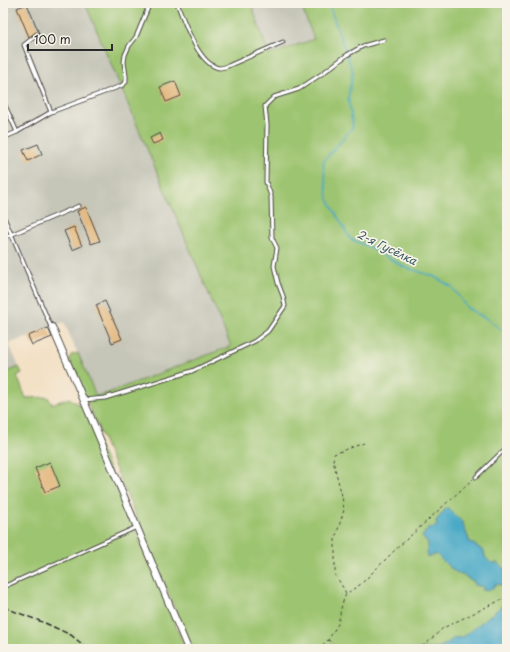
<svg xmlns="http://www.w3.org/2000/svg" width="510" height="652" font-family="'Playpen Sans',sans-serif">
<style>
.industrial{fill:#c5c5b8}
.green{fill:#9dc46f;stroke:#64784d;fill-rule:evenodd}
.water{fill:#47a8c6;stroke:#396a78}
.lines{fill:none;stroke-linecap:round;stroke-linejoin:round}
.stream{stroke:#47a8c6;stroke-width:1.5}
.building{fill:#e4bb84}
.lane-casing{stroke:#494642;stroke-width:5}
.street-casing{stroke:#494642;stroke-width:8}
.path{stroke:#494642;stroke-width:1;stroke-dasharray:3 3;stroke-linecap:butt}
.lane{stroke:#fff;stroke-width:3}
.street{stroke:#fff;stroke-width:6}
.rail{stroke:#2b2b2b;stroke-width:1.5;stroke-dasharray:6 3;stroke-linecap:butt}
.labels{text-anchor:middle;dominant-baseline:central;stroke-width:3.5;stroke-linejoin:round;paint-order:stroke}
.water-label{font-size:11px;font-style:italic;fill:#355761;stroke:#f7f3e8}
</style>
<rect width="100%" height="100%" fill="#f7f3e8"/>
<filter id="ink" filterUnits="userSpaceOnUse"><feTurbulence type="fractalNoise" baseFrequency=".025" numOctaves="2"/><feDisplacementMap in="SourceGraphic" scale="8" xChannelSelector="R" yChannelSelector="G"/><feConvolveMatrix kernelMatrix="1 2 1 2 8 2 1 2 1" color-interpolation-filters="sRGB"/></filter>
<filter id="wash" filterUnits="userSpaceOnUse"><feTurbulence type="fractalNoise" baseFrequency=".012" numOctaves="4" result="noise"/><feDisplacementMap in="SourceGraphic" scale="16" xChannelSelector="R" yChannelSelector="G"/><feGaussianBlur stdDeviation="0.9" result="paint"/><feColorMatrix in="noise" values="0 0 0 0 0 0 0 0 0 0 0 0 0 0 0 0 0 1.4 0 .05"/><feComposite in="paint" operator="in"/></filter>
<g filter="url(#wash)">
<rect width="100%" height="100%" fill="#f3e1c6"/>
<g class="industrial">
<polygon points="3,3 85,3 231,346 105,394 96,396 64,322 9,344 19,367 3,374"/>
<polygon points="251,3 300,3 314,39 269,55"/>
</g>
<g class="green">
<path d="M 85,3 L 251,3 L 269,55 L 314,39 L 300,3 L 507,3 L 507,605 L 502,606 L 463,637 L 454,638 C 447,644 442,647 433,649 L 192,649 L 69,359 L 71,355 L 78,353 L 96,396 L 105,394 L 231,346 ZM 447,507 L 462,522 L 470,542 L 484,551 L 485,557 L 491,563 L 498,564 L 505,569 L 505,578 L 501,585 L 495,584 L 492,589 L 483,590 L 484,587 L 475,585 L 474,581 L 469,580 L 466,576 C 457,576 443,561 436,554 L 427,557 L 428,542 L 422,537 L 429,527 L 431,528 L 437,526 L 436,521 Z"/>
<polygon points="19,367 22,373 17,376 26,398 48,397 52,404 69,398 83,407 186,649 3,649 3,374"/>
</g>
<g class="water">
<path d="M 447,507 L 462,522 L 470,542 L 484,551 L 485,557 L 491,563 L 498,563 L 505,569 L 505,578 L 501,585 L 495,584 L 492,589 L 482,590 L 484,587 L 475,585 L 474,581 L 469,580 L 466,576 C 457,576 443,561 436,554 L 427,558 L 428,542 L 422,537 L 429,527 L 431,528 L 437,526 L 436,521 Z"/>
<path d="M 507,605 L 507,649 L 455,649 L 452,647 L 448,649 L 433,649 C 442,647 447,644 454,638 L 463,637 L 502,606 Z"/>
</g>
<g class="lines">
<polyline class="stream" points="327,3 331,11 353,72 348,98 353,127 323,162 328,199 350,239 368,246 404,267 433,276 452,287 467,308 487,319 505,332 507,336"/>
</g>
<g id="blocks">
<g class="building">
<polygon points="27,4 39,33 36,32 29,37 17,8"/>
<polygon points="175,81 181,96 166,102 160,87"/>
<polygon points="160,133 163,140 153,144 150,138"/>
<polygon points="38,144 42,154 28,161 23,150"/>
<polygon points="86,207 100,241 91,244 77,211"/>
<polygon points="74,227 82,246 72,250 64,231"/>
<polygon points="105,301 122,339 112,343 96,305"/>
<polygon points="48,328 52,337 32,345 28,336"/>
<polygon points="50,462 60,486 45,492 35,468"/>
</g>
</g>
</g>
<g filter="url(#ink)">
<use href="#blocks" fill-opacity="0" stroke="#494642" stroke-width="1"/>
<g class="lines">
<defs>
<g id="lane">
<path d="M 177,3 C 184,21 198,64 219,68 C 222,68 225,67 228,66 L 283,42"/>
<polyline points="37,35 24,45 51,112"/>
<polyline points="3,101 17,132"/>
<polyline points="3,138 17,132 51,112 121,86 126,82 126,76 124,62 125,55 129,46 136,37 150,3"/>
<polyline points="3,215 51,327"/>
<polyline points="3,238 79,206"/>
<polyline points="84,400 105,398 192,371 255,341 268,331 285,306 283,296 278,283 274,266 277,248 272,238 271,196 266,182 267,125 265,106 274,97 299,89 323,73 347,55 363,46 384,40"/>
<polyline points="476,477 507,447"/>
<polyline points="3,587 137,527"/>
</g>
<polyline id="street" points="52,327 84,401 188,649"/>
</defs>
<use href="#lane" class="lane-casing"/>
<use href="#street" class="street-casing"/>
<g class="path">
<polyline points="346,593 335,574 335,539 344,510 342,496 333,461 334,454 364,443"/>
<polyline points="328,640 338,647 347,649"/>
<polyline points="425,645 427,649"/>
<polyline points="318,649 328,640 338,624 342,604 346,594 361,584 396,549 473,479"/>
<polyline points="351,649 365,647 378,649"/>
<polyline points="411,649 425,645 443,628 507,597"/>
</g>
<use href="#lane" class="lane"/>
<use href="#street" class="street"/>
<polyline class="rail" points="3,607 45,623 71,635 88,649"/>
</g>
</g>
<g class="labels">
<g class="water-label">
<text transform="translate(387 247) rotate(26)">2-я Гусёлка</text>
</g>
</g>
<rect width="510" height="652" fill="none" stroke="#f7f3e8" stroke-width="16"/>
<path d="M28 44v6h84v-6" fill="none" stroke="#2b2b2b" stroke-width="2"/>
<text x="34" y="44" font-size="12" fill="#2b2b2b" stroke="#f7f3e8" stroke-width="3" paint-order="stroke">100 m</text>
</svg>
